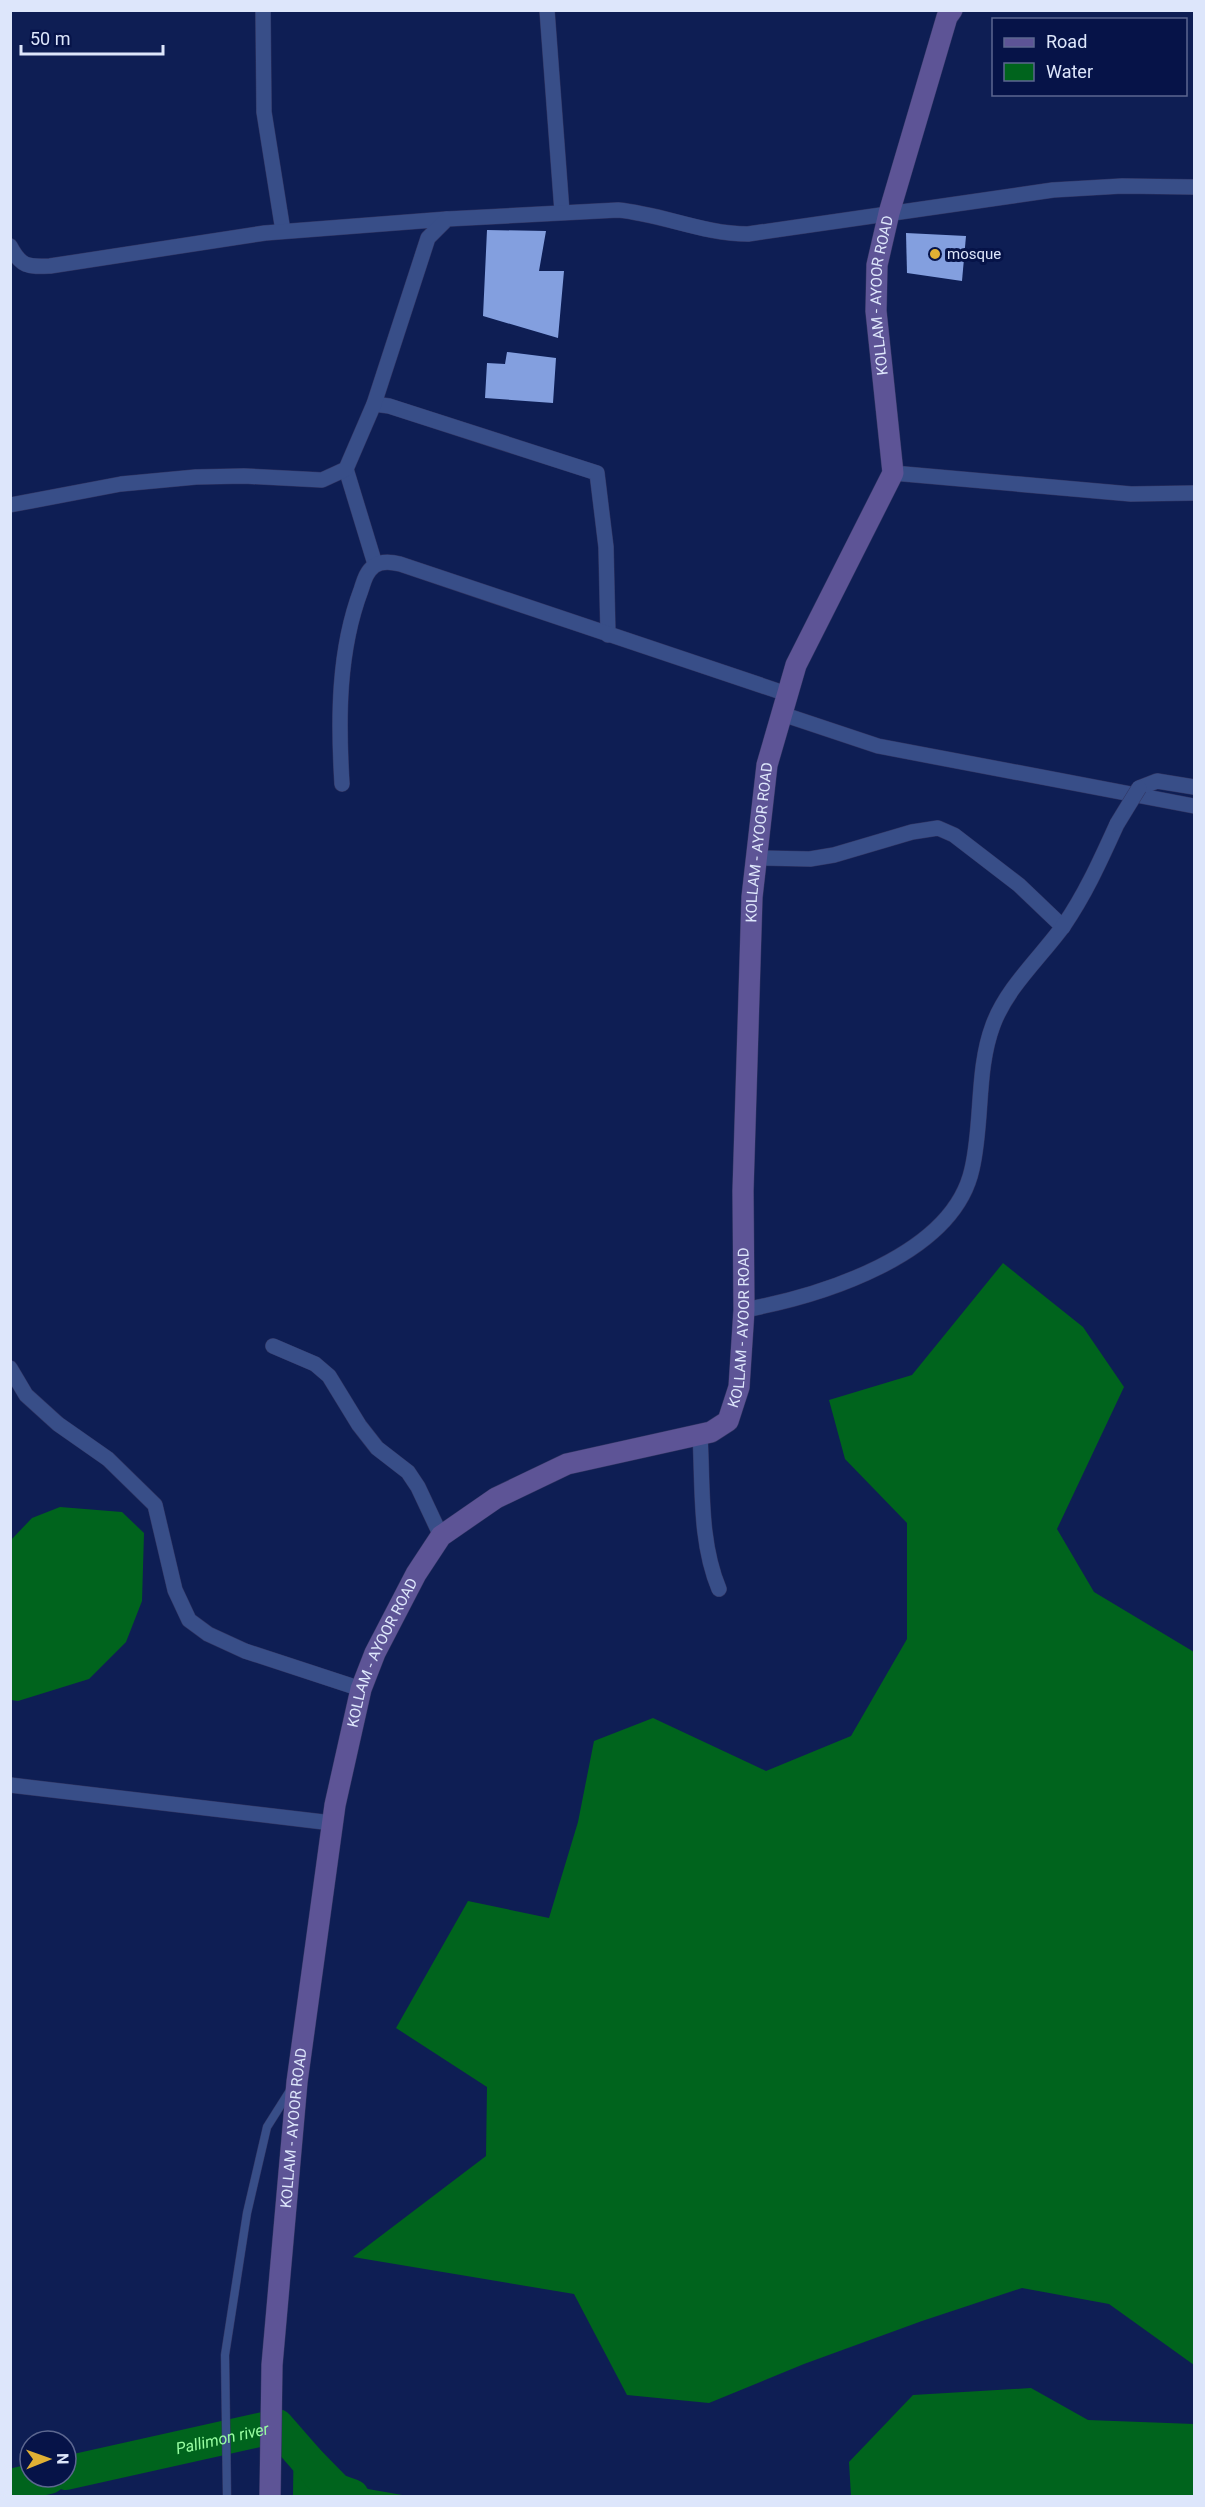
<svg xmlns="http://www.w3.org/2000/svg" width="1205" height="2507" font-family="Roboto,sans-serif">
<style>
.water{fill:#00641d}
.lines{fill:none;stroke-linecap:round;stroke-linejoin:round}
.river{stroke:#00641d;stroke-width:34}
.building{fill:#839fdf}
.lane-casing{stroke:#313562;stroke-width:9}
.street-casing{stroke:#313562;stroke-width:16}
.secondary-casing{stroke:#313562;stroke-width:22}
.lane{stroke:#384e88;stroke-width:8}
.street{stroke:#384e88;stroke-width:15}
.secondary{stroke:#5d5496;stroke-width:21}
.street-bridge-casing{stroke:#313562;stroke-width:16;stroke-linecap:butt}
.street-bridge{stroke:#384e88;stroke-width:15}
.poi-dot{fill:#e0b034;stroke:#061348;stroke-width:2}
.labels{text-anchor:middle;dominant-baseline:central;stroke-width:6;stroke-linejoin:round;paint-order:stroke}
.poi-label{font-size:15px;fill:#dde6fb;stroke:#061348;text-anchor:start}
.street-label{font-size:15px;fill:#dde6fb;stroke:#061348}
.water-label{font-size:16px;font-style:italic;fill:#97fda1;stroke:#061348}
</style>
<rect width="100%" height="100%" fill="#0e1e54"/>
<g class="water">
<polygon points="1003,1263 1083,1327 1124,1387 1057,1529 1094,1592 1194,1652 1194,2365 1109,2304 1022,2288 922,2321 804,2364 709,2403 627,2395 574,2294 353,2257 486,2156 487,2087 396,2028 468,1901 549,1918 578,1822 594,1741 653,1718 766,1771 851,1736 907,1639 907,1523 845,1459 829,1400 912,1375"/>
<polygon points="60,1507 122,1512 144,1533 142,1601 126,1642 89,1679 18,1701 11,1700 11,1540 32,1518"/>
<polygon points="1031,2388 1088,2420 1194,2424 1194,2496 851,2496 849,2462 913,2395"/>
<polygon points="294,2423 346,2476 368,2489 408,2496 293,2496"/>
</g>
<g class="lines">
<g class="river">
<path id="s1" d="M 66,2473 L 277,2426 L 332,2489 L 352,2496"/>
<polyline points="10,2486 49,2477"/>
</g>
</g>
<g class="building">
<polygon points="487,230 546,231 539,271 564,271 558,338 483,316"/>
<polygon points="906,233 966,236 962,281 907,273"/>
<polygon points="507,352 556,358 553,403 485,398 487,363 505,364"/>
</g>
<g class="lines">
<defs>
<polyline id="lane" points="227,2496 225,2355 247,2213 267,2127 291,2089"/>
<g id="street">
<polyline points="263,10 264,112 283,231"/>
<polyline points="547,10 562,212"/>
<path d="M 10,246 C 21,267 28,267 50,266 L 265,233 L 447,219"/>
<polyline points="374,404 389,406 597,473 606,547 608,635"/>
<polyline points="346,469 375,564"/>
<polyline points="893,473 1131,494 1194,493"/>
<path d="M 10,505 L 121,484 L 196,477 L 244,476 L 322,480 L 346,469 L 374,404 L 428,238 L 447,219 L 618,210 C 662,214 703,234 748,234 L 1053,190 L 1122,186 L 1194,187"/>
<polyline points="782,714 878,746 1194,806"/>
<path d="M 342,784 C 338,719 338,651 361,590 C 364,581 366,572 374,566 C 381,561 392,562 400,564 L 787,694"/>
<polyline points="1139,788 1157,781 1194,787"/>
<polyline points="757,858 810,859 834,855 912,832 938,828 954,835 1019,885 1063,927"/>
<path d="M 744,1310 C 820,1296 953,1256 972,1169 C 983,1122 976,1070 993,1025 C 1007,987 1041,957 1064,925 C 1086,893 1101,859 1117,824"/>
<polyline points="273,1346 315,1364 329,1376 359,1425 377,1448 408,1472 418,1487 441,1536"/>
<polyline points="10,1368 26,1395 58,1424 108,1459 155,1505 175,1590 189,1620 208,1634 245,1651 361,1689"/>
<path d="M 700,1435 C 703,1486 699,1541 719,1589"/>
<polyline points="10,1785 332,1823"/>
</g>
<g id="secondary">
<path id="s2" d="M 270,2496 L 272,2365 L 297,2082 L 335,1805 L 361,1689 L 375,1653 L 416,1574 L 441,1536 L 496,1498 L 567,1464 L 711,1432 L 728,1421 L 739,1387 L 744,1310 L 743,1191 L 752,897 L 767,765 L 796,665 L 893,473 L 876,311 L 877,265 L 889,213 L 947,17 L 952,10"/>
</g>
</defs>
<use href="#lane" class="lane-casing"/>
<use href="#street" class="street-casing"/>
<use href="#secondary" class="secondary-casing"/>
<use href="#lane" class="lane"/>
<use href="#street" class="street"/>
<use href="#secondary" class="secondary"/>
<defs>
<polyline id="street-bridge" points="1117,824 1139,788"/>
</defs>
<use href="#street-bridge" class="street-bridge-casing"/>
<use href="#street-bridge" class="street-bridge"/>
</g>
<circle class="poi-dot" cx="935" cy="254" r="6"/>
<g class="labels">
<g class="poi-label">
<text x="947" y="254">mosque</text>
</g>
<g class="street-label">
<text stroke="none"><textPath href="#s2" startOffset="2457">KOLLAM - AYOOR ROAD</textPath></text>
<text stroke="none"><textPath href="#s2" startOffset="1881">KOLLAM - AYOOR ROAD</textPath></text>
<text stroke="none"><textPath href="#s2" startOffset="1395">KOLLAM - AYOOR ROAD</textPath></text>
<text stroke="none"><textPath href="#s2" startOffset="855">KOLLAM - AYOOR ROAD</textPath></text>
<text stroke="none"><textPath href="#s2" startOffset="369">KOLLAM - AYOOR ROAD</textPath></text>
</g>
<g class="water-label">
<text stroke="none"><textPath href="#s1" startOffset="160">Pallimon river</textPath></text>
</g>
</g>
<rect width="1205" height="2507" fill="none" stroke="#dde6fb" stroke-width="24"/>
<rect x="992" y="18" width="195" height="78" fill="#061348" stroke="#5c6790" stroke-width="1.5"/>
<rect x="1004" y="38" width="30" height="9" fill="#5d5496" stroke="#5c6790" stroke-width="1.5"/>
<text x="1046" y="48" font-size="18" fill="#dde6fb">Road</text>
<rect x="1004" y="63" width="30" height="18" fill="#00641d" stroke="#5c6790" stroke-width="1.5"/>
<text x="1046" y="78" font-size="18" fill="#dde6fb">Water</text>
<g transform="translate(48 2459) rotate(89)"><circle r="28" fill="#061348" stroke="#5c6790" stroke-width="1.5"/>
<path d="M0-4.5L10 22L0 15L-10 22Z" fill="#e0b034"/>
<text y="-9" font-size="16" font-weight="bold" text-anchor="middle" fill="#dde6fb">N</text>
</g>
<path d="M21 45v9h142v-9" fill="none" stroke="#dde6fb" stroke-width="3"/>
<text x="30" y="45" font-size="18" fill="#dde6fb" stroke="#061348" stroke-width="4.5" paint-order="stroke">50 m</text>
</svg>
